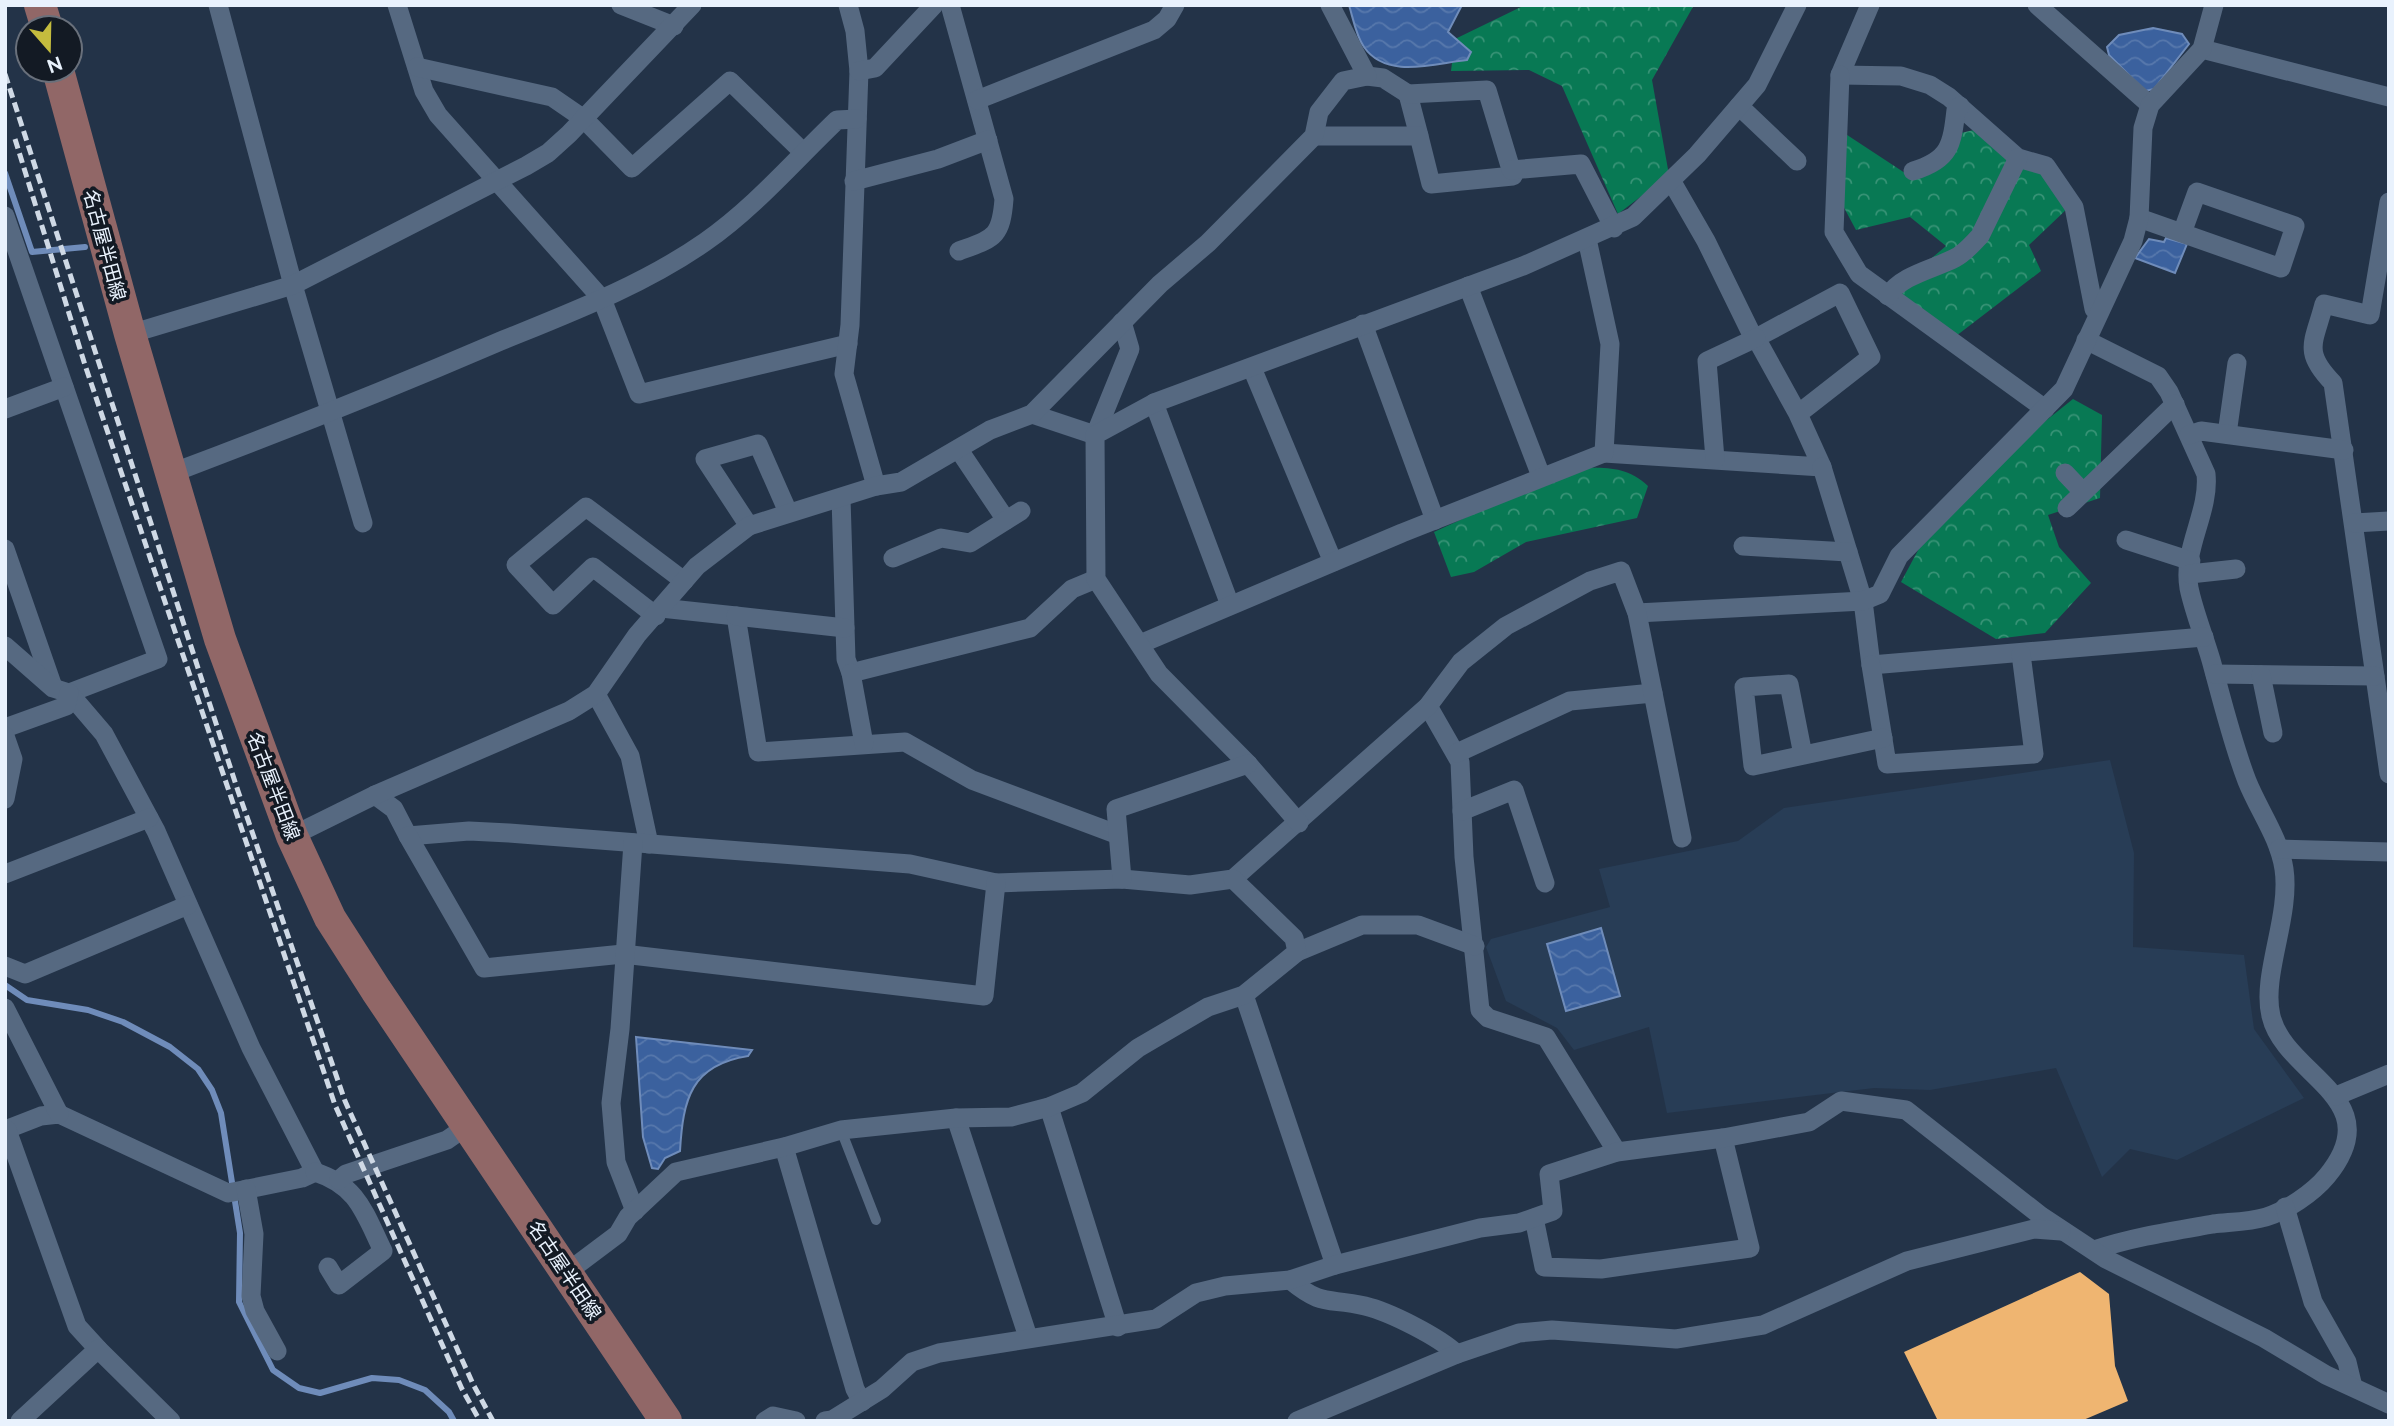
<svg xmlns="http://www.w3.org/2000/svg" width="2394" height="1426" font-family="Raleway,'Noto Sans JP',sans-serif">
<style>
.built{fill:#283d56}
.forest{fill:url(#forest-crowns)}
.water{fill:url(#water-waves);stroke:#6f8cba;stroke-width:2}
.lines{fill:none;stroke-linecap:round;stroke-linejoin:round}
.stream{stroke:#6f8cba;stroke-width:6}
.building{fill:#efb571}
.service{stroke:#566981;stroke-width:10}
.minor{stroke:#566981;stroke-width:19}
.primary{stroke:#916767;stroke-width:32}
.rail{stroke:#cfd9e5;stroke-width:5;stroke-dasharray:10 5;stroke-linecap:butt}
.labels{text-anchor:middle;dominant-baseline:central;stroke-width:7;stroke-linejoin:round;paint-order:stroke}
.street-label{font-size:19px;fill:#e9f2fd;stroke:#131a24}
</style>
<defs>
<pattern id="forest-crowns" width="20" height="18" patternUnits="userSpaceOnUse" patternTransform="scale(1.75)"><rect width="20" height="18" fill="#087954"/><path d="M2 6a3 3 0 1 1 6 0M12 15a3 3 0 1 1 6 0" fill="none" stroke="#389376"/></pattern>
<pattern id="water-waves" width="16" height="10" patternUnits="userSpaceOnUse" patternTransform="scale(1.75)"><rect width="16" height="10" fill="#3b619e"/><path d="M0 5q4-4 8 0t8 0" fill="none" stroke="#5778ac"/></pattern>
</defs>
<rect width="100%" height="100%" fill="#233348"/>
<polygon class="built" points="2110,760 2134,853 2133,947 2244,955 2254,1029 2304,1098 2177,1160 2130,1149 2102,1177 2056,1068 1930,1090 1874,1088 1667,1113 1649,1027 1574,1050 1557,1028 1506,1001 1486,947 1491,939 1610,907 1599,869 1738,841 1784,808"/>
<g class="forest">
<polygon points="1525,5 1694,5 1652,80 1669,175 1618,214 1562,86 1529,70 1451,71 1455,39"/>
<polygon points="1838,129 1908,175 1930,174 1948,136 1978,129 2067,183 2070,206 2029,245 2041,271 1956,336 1893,291 1946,246 1910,217 1856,230 1834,189"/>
<polygon points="2073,399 2102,415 2100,498 2048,515 2059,547 2091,583 2045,633 1996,639 1901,582 1929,530 2019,442"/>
<path d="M 1574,468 C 1603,468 1626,465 1648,486 L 1637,518 L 1526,542 L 1474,572 L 1451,577 L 1434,532 Z"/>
</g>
<g class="water">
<path d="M 1349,5 L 1462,5 L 1448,32 L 1471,52 L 1467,60 C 1435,63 1387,80 1364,47 C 1356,36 1353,18 1349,5 Z"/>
<polygon points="2153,28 2182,34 2189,44 2154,89 2145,91 2109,55 2107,47 2119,35"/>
<polygon points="2166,238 2187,244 2175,273 2135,258 2149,239 2164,242"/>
<polygon points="1601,928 1620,996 1566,1011 1547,944"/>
<path d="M 636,1037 L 752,1050 L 748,1056 C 691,1065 683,1099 680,1151 L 665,1158 L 658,1169 L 652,1168 L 643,1137 Z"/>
</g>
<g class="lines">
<g class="stream">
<polyline points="5,173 32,252 85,247"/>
<polyline points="5,985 27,1000 88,1010 123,1022 170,1047 198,1069 212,1090 221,1113 240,1233 239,1302 273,1370 299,1388 320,1393 372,1378 399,1380 425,1390 449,1412 454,1421"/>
</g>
</g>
<polygon class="building" points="2080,1272 2109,1294 2115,1366 2128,1401 2081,1421 1938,1421 1904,1352"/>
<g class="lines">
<polyline class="service" points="841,1130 876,1220"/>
<g class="minor">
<polyline points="218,5 293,285 363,523"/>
<polyline points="397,5 424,91 438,115 602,299 639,394 848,344"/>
<polyline points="621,5 674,26"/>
<polyline points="848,5 855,31 859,71 850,325 844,374 876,486"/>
<path d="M 950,5 L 1004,199 C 1001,238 994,238 959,251"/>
<polyline points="1870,5 1840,75 1901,76 1930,85 1949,97 2018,158 2046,166 2074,207 2094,309 2099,311"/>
<polyline points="2037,5 2150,105"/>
<polyline points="2202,49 2389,97"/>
<polyline points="417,67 552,97 584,119 632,168 730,81 803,152"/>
<polyline points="859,71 875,68 934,5"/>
<polyline points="1840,75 1834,232 1859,274 2045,409"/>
<polyline points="1408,94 1419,136"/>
<polyline points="977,100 1154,30 1167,19 1175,5"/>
<polyline points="1739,106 1797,161"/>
<polyline points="1314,136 1419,136 1431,184 1513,176 1487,90 1408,94 1383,78 1367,76"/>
<polyline points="1511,170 1581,164 1614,228"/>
<path d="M 1913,171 C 1950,160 1952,145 1956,110 L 1960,106"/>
<polyline points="854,181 938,159 988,140"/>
<polyline points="1672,182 1706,241 1754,339"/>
<path d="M 2389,202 L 2370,315 L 2324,304 C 2314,343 2302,351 2333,383 L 2389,774"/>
<polyline points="5,216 158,659 69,693"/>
<polyline points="2139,218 2281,268 2295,226 2197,192 2182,233"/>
<polyline points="1468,286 1541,476"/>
<path d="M 1888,296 C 1901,275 1934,269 1955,258 C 1965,253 1972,244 1980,236 L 2018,158"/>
<polyline points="1363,324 1435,520"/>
<polyline points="130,334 293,285 526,166 548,153 569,134 692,5"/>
<path d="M 2086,340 L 2158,376 L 2169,392 L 2206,474 C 2210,512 2182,549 2189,588 C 2194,612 2204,636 2211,660 C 2222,700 2232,742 2247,781 C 2259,811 2279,837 2284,869 C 2291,916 2261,976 2271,1016 C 2285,1076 2391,1098 2327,1176 C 2313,1193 2286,1211 2266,1217 C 2249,1222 2230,1222 2213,1224 C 2173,1231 2133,1237 2094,1250"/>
<polyline points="1252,368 1333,562"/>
<polyline points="1154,403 1230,605"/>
<polyline points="5,409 64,387"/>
<polyline points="1032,414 1095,435 1130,349 1122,322"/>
<polyline points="2227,434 2237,363"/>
<polyline points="2189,435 2201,431 2344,450"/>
<polyline points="959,450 1006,520"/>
<polyline points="1604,453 1822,467 1798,414 1756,338 1840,293 1871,357 1798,414"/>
<polyline points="1715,459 1707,361 1756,338"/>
<polyline points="1822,467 1863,601 1871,665 2204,637"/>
<path d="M 172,473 C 281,432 389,389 496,343 C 567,314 642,286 705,242 C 754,208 794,161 837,120 L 857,119"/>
<polyline points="2065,473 2083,492"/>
<polyline points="841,498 846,659 851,673 1030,628 1072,589 1096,579"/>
<polyline points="2067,508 2175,404"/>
<polyline points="2354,523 2389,521"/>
<polyline points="749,526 705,459 758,444 788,512"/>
<polyline points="2126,540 2191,561"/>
<polyline points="1743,546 1848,552"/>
<polyline points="5,549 52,684"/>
<polyline points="893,558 941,538 970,543 1021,511"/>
<polyline points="2190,574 2236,569"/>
<polyline points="661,608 736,616 758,752 905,742 972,780 1116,834"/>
<polyline points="1637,613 1863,601 1880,594 1899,556 2064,389 2133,241 2139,218 2143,128 2150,105 2202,49 2214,5"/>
<polyline points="656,616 593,567 553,605 516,565 586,507 684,581"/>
<polyline points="736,616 845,628"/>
<polyline points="1140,644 1402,533 1604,453 1610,344 1587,239"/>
<polyline points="5,646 53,688 69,693 104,734 156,831 251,1048 315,1172 302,1178 228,1193 59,1114 41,1116 5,1130"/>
<polyline points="1871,665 1887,764 2034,754 2021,654"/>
<polyline points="851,673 864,744"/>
<polyline points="2215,674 2375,676"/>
<polyline points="2261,675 2273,733"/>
<polyline points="596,694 630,756 649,844"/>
<polyline points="1428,706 1460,762 1464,857 1480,1010 1488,1018 1546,1037 1617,1152"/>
<polyline points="5,728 66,706 69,693"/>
<polyline points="5,736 13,759 5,799"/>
<polyline points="1457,753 1570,701 1653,693"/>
<polyline points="1803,755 1789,684 1744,687 1753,766 1883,738"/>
<polyline points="375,795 394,809 408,836 469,831 509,833 910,864 996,883 1122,879 1190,885 1233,879 1428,706 1461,662 1506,626 1590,581 1621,571 1637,613 1682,838"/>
<polyline points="1462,811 1514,790 1545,883"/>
<polyline points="1299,823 1248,764 1159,674 1096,579 1095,435 1154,403 1523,266 1633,217 1697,155 1757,85 1797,5"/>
<polyline points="292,836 375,795 569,711 596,694 637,635 697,566 749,526 876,486 901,482 990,430 1032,414 1160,284 1208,243 1314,136 1319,112 1343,81 1367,76 1330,5"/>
<polyline points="408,836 484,968 623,954 984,996 996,883"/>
<polyline points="633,843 620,1029 611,1103 616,1162 635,1211"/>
<polyline points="2279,849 2389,852"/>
<polyline points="5,874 149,818"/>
<polyline points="1122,879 1116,809 1248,764"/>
<polyline points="1297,952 1362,925 1418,925 1475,946"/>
<polyline points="5,966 25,974 188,905"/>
<polyline points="1244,995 1335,1265"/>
<polyline points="5,1008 59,1114"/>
<polyline points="2336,1096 2389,1074"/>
<polyline points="1049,1107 1118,1327"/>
<polyline points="956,1118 1028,1337"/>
<polyline points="7,1130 77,1326 98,1349"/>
<polyline points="784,1147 855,1389 862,1402"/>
<path d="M 315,1172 C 358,1186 364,1212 383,1251 L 339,1285 L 328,1267"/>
<polyline points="339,1180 346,1174 447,1140 467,1126"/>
<polyline points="246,1189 254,1234 251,1296 255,1311 277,1351"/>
<polyline points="2285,1207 2313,1302 2347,1362 2353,1387"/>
<polyline points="1534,1218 1544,1267 1601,1269 1750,1248 1723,1138"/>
<polyline points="566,1273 618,1234 628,1217 676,1172 784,1147 841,1130 956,1118 1011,1117 1049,1107 1082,1093 1138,1048 1208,1007 1244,995 1297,952 1294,938 1233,879"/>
<path d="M 1290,1280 C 1324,1308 1327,1297 1365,1306 C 1390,1312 1439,1337 1457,1354"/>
<polyline points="20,1421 98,1349 171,1421"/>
<polyline points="765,1421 773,1416 796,1421"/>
<polyline points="825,1421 832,1420 882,1389 912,1362 939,1353 1156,1319 1196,1293 1225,1286 1290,1280 1335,1265 1480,1228 1519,1223 1553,1211 1549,1174 1617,1152 1723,1138 1809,1122 1841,1101 1906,1110 2041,1216 2106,1259 2264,1338 2326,1375 2389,1404"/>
<polyline points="1297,1421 1457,1354 1519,1333 1552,1330 1676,1339 1763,1325 1907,1261 2034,1229 2061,1231"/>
</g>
<g class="primary">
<polyline points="40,5 47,28"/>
<polyline points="58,70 130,334 220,639 292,836 330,918 376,990 666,1421"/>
</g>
<g class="rail">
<polyline points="5,74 238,791 345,1101 473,1384 493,1421"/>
<polyline points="15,139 85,365 335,1105 462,1389 480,1421"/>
</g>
</g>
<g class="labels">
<g class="street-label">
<text transform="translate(105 245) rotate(75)">名古屋半田線</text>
<text transform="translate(274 786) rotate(69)">名古屋半田線</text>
<text transform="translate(565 1270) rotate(56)">名古屋半田線</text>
</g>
</g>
<rect width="2394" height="1426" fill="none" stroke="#e9f2fd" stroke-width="14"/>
<g transform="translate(49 49) rotate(160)"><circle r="33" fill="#131a24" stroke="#69707b" stroke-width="2"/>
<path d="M0-5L12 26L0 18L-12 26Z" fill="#c4bc3e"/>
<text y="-10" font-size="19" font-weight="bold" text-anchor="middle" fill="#e9f2fd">N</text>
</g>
</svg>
